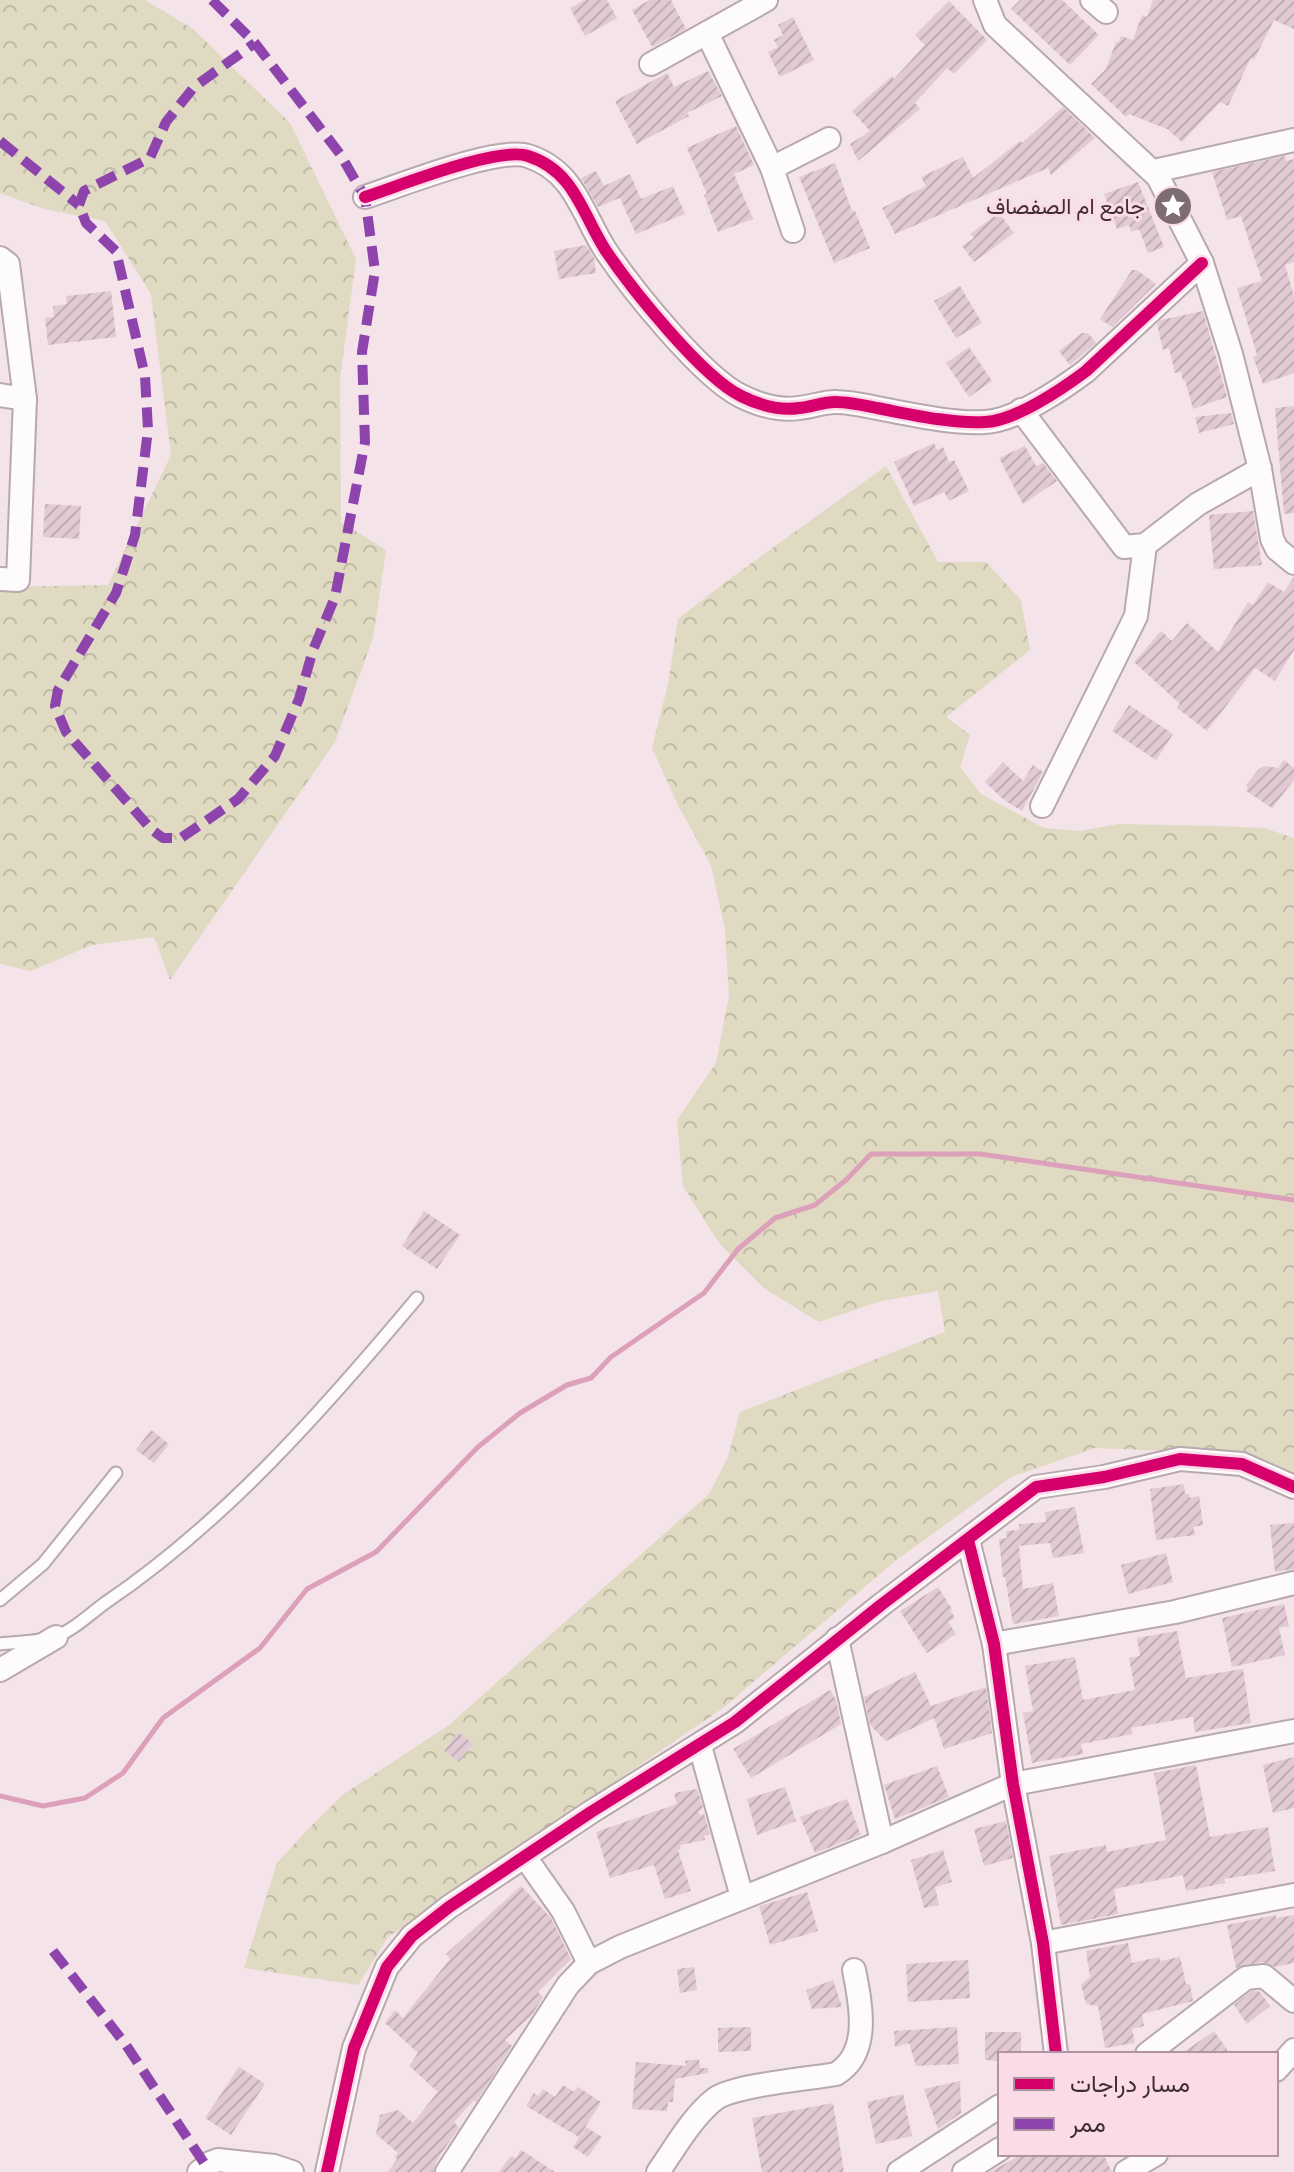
<svg xmlns="http://www.w3.org/2000/svg" width="1294" height="2172" font-family="'Archivo Narrow',Vazirmatn,sans-serif">
<style>
.forest{fill:url(#forest-crowns)}
.lines{fill:none;stroke-linecap:round;stroke-linejoin:round}
.stream{stroke:#dca0ba;stroke-width:5}
.building{fill:url(#building-hatch)}
.lane-casing{stroke:#b7a9ae;stroke-width:15}
.street-casing{stroke:#b7a9ae;stroke-width:26}
.lane{stroke:#fdfbfc;stroke-width:11}
.street{stroke:#fdfbfc;stroke-width:22}
.quiet{stroke:#8e44ad;stroke-width:10;stroke-dasharray:20 10;stroke-linecap:butt}
.cycleway-casing{stroke:#fcdbe8;stroke-width:17}
.cycleway{stroke:#d6006c;stroke-width:12}
.labels{text-anchor:middle;dominant-baseline:central;stroke-width:6;stroke-linejoin:round;paint-order:stroke}
.poi-label{font-size:22px;fill:#3d2d34;stroke:#fcdbe8;text-anchor:end}
</style>
<defs>
<pattern id="forest-crowns" width="20" height="18" patternUnits="userSpaceOnUse" patternTransform="scale(2)"><rect width="20" height="18" fill="#dfdac1"/><path d="M2 6a3 3 0 1 1 6 0M12 15a3 3 0 1 1 6 0" fill="none" stroke="#c0bba6"/></pattern>
<pattern id="building-hatch" width="6" height="6" patternUnits="userSpaceOnUse" patternTransform="scale(2)"><rect width="6" height="6" fill="#e1cad3"/><path d="M-1 1l2-2M0 6l6-6M5 7l2-2" fill="none" stroke="#c2aeb6"/></pattern>
</defs>
<rect width="100%" height="100%" fill="#f4e3e9"/>
<g class="forest">
<polygon points="0,0 145,0 193,29 290,123 356,259 340,379 341,522 386,550 373,638 335,742 170,980 154,937 92,945 31,971 0,964 0,587 108,585 171,455 151,294 105,221 44,209 0,193"/>
<polygon points="886,466 938,562 986,562 1021,600 1030,650 946,717 970,735 960,767 981,794 1044,828 1080,831 1118,824 1216,826 1264,828 1294,838 1294,1483 1192,1452 1095,1448 1011,1477 895,1561 723,1708 388,1937 358,1985 244,1968 277,1863 310,1827 344,1794 449,1725 709,1494 728,1457 740,1412 945,1332 938,1291 881,1301 819,1322 765,1289 719,1243 683,1186 677,1120 716,1063 729,996 725,929 711,865 679,807 652,748 668,684 678,619 731,578"/>
</g>
<g class="lines">
<polyline class="stream" points="0,1796 43,1806 85,1798 123,1773 163,1718 260,1648 307,1589 376,1552 478,1447 520,1413 567,1385 591,1378 611,1357 704,1293 738,1249 775,1218 815,1205 846,1180 871,1154 980,1154 1294,1200"/>
</g>
<g class="building">
<polygon points="585,0 607,0 617,18 585,36 570,8"/>
<polygon points="650,0 671,0 686,29 652,47 632,10"/>
<polygon points="1020,0 1062,0 1099,35 1070,65 1011,9"/>
<polygon points="1153,0 1294,0 1294,29 1274,20 1254,60 1251,58 1228,106 1220,102 1182,142 1167,129 1129,114 1126,117 1091,84 1106,69 1116,42 1119,42 1121,36 1133,40 1142,15 1147,17"/>
<polygon points="949,1 987,40 954,74 947,68 915,103 920,109 858,161 850,144 870,131 852,111 892,76 894,79 925,45 915,35"/>
<polygon points="793,17 814,60 780,77 768,52 778,47 774,40 783,35 778,25"/>
<polygon points="708,71 722,96 687,113 689,116 637,144 615,101 667,73 674,87"/>
<polygon points="1063,107 1095,138 1051,175 1048,168 895,234 882,208 926,186 921,177 963,157 973,178 1020,141 1022,143"/>
<polygon points="736,126 754,165 734,174 753,219 718,232 704,195 707,194 687,148"/>
<polygon points="1285,156 1286,161 1294,159 1294,262 1285,265 1294,296 1294,373 1263,384 1253,357 1257,355 1237,288 1262,281 1241,216 1227,220 1212,172"/>
<polygon points="835,163 852,211 855,211 870,248 834,263 799,177"/>
<polygon points="596,171 604,186 630,174 641,199 673,186 685,214 636,234 620,198 598,207 581,178"/>
<polygon points="1138,182 1164,247 1148,253 1139,229 1131,232 1129,225 1117,229 1104,194"/>
<polygon points="999,213 1014,233 974,262 962,246 974,238 970,234"/>
<polygon points="586,245 594,258 596,273 559,279 554,251"/>
<polygon points="1132,270 1137,270 1156,284 1112,327 1100,319"/>
<polygon points="960,286 982,323 956,338 934,301"/>
<polygon points="111,291 116,337 48,345 45,318 54,317 53,306 67,304 66,296"/>
<polygon points="1203,311 1227,397 1193,409 1185,380 1183,381 1181,372 1175,373 1169,348 1163,350 1157,324 1161,320"/>
<polygon points="1082,333 1088,333 1096,343 1070,365 1059,351"/>
<polygon points="969,347 992,381 969,397 946,363"/>
<polygon points="1294,406 1294,513 1284,514 1275,408"/>
<polygon points="1231,413 1234,424 1199,433 1195,417"/>
<polygon points="934,443 937,450 943,447 949,462 954,460 969,491 949,501 944,492 914,506 894,462"/>
<polygon points="1025,446 1036,466 1043,463 1057,481 1023,504 999,458"/>
<polygon points="45,504 81,506 79,539 43,537"/>
<polygon points="1253,511 1262,565 1214,569 1209,515"/>
<polygon points="1294,577 1294,650 1275,681 1255,668 1207,731 1177,708 1180,704 1134,662 1161,631 1172,641 1187,623 1218,652 1248,602 1253,605 1268,582 1284,592"/>
<polygon points="1129,705 1173,734 1156,760 1112,731"/>
<polygon points="1284,760 1294,768 1294,780 1272,808 1246,791 1248,788 1246,785 1259,769 1265,766 1278,768"/>
<polygon points="1003,762 1023,781 1033,765 1043,772 1022,811 1004,800 985,782"/>
<polygon points="424,1211 460,1235 437,1269 402,1246"/>
<polygon points="151,1430 169,1444 154,1463 136,1450"/>
<polygon points="1184,1484 1185,1494 1189,1494 1190,1498 1199,1496 1203,1525 1193,1527 1195,1535 1156,1540 1150,1489"/>
<polygon points="1075,1507 1084,1553 1053,1558 1050,1543 1019,1546 1023,1589 1053,1583 1059,1616 1013,1624 1005,1577 1003,1577 999,1539 1007,1538 1006,1531 1019,1530 1019,1524 1046,1522 1045,1512"/>
<polygon points="1294,1523 1294,1569 1275,1572 1270,1525"/>
<polygon points="1166,1553 1173,1582 1128,1594 1121,1565"/>
<polygon points="938,1587 952,1609 950,1610 955,1618 948,1622 956,1634 927,1653 900,1611"/>
<polygon points="1284,1604 1289,1626 1279,1628 1285,1655 1232,1667 1222,1618"/>
<polygon points="1177,1631 1186,1678 1243,1669 1251,1723 1195,1732 1193,1717 1131,1728 1133,1734 1081,1744 1083,1754 1032,1763 1023,1713 1033,1711 1025,1666 1075,1657 1083,1700 1135,1690 1129,1658 1140,1656 1137,1638"/>
<polygon points="915,1672 931,1706 986,1687 992,1733 944,1749 934,1718 886,1741 870,1725 864,1697"/>
<polygon points="830,1690 836,1700 841,1724 751,1778 733,1749"/>
<polygon points="458,1732 473,1744 459,1762 444,1751"/>
<polygon points="1294,1757 1294,1808 1273,1813 1263,1765"/>
<polygon points="1196,1765 1210,1837 1268,1827 1275,1871 1224,1879 1225,1883 1186,1891 1183,1875 1114,1889 1118,1914 1061,1925 1049,1856 1106,1845 1107,1852 1166,1840 1154,1773"/>
<polygon points="937,1766 949,1797 895,1819 884,1785"/>
<polygon points="785,1787 796,1821 757,1835 747,1799"/>
<polygon points="697,1789 703,1808 698,1812 700,1815 704,1814 710,1834 704,1836 705,1840 680,1845 681,1849 678,1850 691,1891 665,1899 654,1865 610,1878 596,1832 677,1804 674,1793"/>
<polygon points="847,1799 861,1835 815,1853 800,1817"/>
<polygon points="1006,1821 1013,1858 984,1866 974,1829"/>
<polygon points="943,1850 952,1882 935,1887 939,1905 924,1908 911,1860"/>
<polygon points="521,1886 551,1918 571,1959 538,1992 543,1997 532,2015 505,2040 512,2046 476,2102 474,2100 454,2122 459,2128 438,2158 433,2172 388,2172 397,2159 395,2157 398,2153 376,2134 380,2115 398,2110 413,2123 438,2092 409,2066 418,2053 385,2023 395,2010 403,2018 450,1959 446,1954"/>
<polygon points="807,1892 818,1931 770,1945 759,1906"/>
<polygon points="1276,1915 1276,1918 1294,1915 1294,1963 1275,1967 1262,1962 1236,1968 1227,1925"/>
<polygon points="1128,1943 1132,1963 1159,1957 1160,1961 1180,1957 1186,1984 1190,1984 1193,2001 1142,2014 1144,2026 1132,2029 1135,2043 1105,2048 1098,2006 1086,2004 1081,1985 1090,1977 1086,1951"/>
<polygon points="968,1960 970,1998 908,2002 906,1964"/>
<polygon points="694,1967 697,1990 680,1993 677,1969"/>
<polygon points="833,1980 842,2007 812,2009 806,1990"/>
<polygon points="1251,1991 1259,1991 1270,2006 1247,2024 1234,2005"/>
<polygon points="751,2027 751,2051 718,2052 718,2028"/>
<polygon points="957,2027 959,2064 916,2066 909,2043 895,2047 894,2031"/>
<polygon points="1214,2031 1230,2054 1181,2054"/>
<polygon points="985,2032 1021,2032 1021,2054 1000,2054 1000,2061 985,2060"/>
<polygon points="699,2059 700,2068 708,2068 708,2073 675,2079 673,2102 668,2102 667,2111 632,2109 636,2062 686,2066 685,2061"/>
<polygon points="239,2067 265,2084 231,2135 205,2118"/>
<polygon points="960,2081 961,2113 938,2129 924,2089"/>
<polygon points="563,2085 574,2092 578,2087 601,2102 579,2137 526,2106 534,2093 538,2096 543,2089 555,2097"/>
<polygon points="903,2094 912,2136 876,2144 867,2102"/>
<polygon points="833,2103 844,2172 762,2172 752,2118"/>
<polygon points="586,2127 602,2137 588,2157 573,2147"/>
<polygon points="521,2150 555,2172 499,2172 511,2156 516,2158"/>
<polygon points="1022,2154 1103,2154 1112,2172 990,2172"/>
</g>
<g class="lines">
<defs>
<g id="lane">
<polyline points="0,1600 43,1564 116,1473"/>
<path d="M 0,1644 C 17,1642 38,1642 54,1637 C 71,1632 90,1614 105,1603 C 225,1522 324,1409 417,1298"/>
</g>
<g id="street">
<polyline points="985,0 995,25 1158,177 1202,263 1231,354 1260,469 1272,539 1277,549 1294,563"/>
<polyline points="1092,0 1106,12"/>
<polyline points="707,33 772,168 793,231"/>
<polyline points="651,64 766,0"/>
<polyline points="772,168 829,139"/>
<polyline points="1154,171 1294,140"/>
<path d="M 365,197 C 399,186 498,146 528,156 C 575,171 582,214 606,251 C 631,288 702,377 741,396 C 759,405 779,411 799,408 C 811,407 823,402 835,402 C 849,402 863,405 877,408 C 909,414 952,424 985,422 C 1015,421 1062,389 1086,371 L 1202,263"/>
<polyline points="0,258 8,264 25,399 18,580 0,579"/>
<polyline points="0,395 25,399"/>
<polyline points="1021,410 1124,547 1145,545 1198,504 1260,469"/>
<polyline points="1042,806 1136,616 1145,545"/>
<polyline points="968,1540 994,1644 1013,1784 1043,1943 1056,2054"/>
<polyline points="837,1639 882,1842"/>
<polyline points="994,1644 1175,1612 1294,1583"/>
<polyline points="0,1670 56,1637"/>
<polyline points="700,1746 742,1897"/>
<polyline points="525,1857 563,1911 589,1963"/>
<polyline points="1043,1943 1294,1895"/>
<polyline points="1147,2054 1246,1978 1264,1976 1294,2001"/>
<polyline points="1276,2070 1294,2050"/>
<polyline points="199,2172 210,2163 218,2160 274,2166 292,2172"/>
<polyline points="327,2172 354,2048 387,1967 412,1936 449,1907 591,1812 735,1722 881,1605 1036,1487 1104,1477 1180,1459 1242,1464 1294,1487"/>
<polyline points="447,2172 568,1985 589,1963 620,1947 882,1842 1013,1784 1294,1731"/>
<path d="M 658,2172 C 675,2148 692,2117 715,2099 C 734,2085 809,2079 836,2074 C 871,2053 861,2005 854,1970"/>
<polyline points="899,2172 1000,2106"/>
<polyline points="964,2172 1000,2149"/>
<polyline points="1126,2172 1156,2154"/>
</g>
</defs>
<use href="#lane" class="lane-casing"/>
<use href="#street" class="street-casing"/>
<use href="#lane" class="lane"/>
<use href="#street" class="street"/>
<g class="quiet">
<polyline points="212,0 255,43 340,154 365,197 375,271 362,352 365,442 335,597 313,650 299,699 275,756 238,799 181,838 163,838 151,829 66,732 55,706 58,690 116,593 135,535 148,430 145,376 116,251 86,223 79,205 84,191 150,158 166,122 194,87 255,43"/>
<polyline points="0,141 79,205"/>
<polyline points="53,1951 126,2045 206,2166"/>
</g>
<defs>
<g id="cycleway">
<path d="M 365,197 C 399,186 498,146 528,156 C 575,171 582,214 606,251 C 631,288 702,377 741,396 C 759,405 779,411 799,408 C 811,407 823,402 835,402 C 849,402 863,405 877,408 C 909,414 952,424 985,422 C 1015,421 1062,389 1086,371 L 1202,263"/>
<polyline points="968,1540 994,1644 1013,1784 1043,1943 1056,2054"/>
<polyline points="327,2172 354,2048 387,1967 412,1936 449,1907 591,1812 735,1722 881,1605 1036,1487 1104,1477 1180,1459 1242,1464 1294,1487"/>
</g>
</defs>
<use href="#cycleway" class="cycleway-casing"/>
<use href="#cycleway" class="cycleway"/>
</g>
<defs>
<symbol id="sight-disc" viewBox="-11 -11 22 22"><circle r="9.5" fill="#7d6d73" stroke="#fcdbe8"/><path d="M0-6L1.8-2.2L6-1.7L2.9 1.2L3.7 5.4L0 3.3L-3.7 5.4L-2.9 1.2L-6-1.7L-1.8-2.2Z" fill="#fff"/></symbol>
</defs>
<g fill-rule="evenodd">
<use href="#sight-disc" x="1151" y="184" width="44" height="44"/>
</g>
<g class="labels">
<g class="poi-label">
<text x="1145" y="206">جامع ام الصفصاف</text>
</g>
</g>
<rect x="998" y="2052" width="280" height="104" fill="#fcdbe8" stroke="#b095a0" stroke-width="2"/>
<rect x="1014" y="2078" width="40" height="12" fill="#d6006c" stroke="#b095a0" stroke-width="2"/>
<text x="1070" y="2092" font-size="24" fill="#3d2d34">مسار دراجات</text>
<rect x="1014" y="2118" width="40" height="12" fill="#8e44ad" stroke="#b095a0" stroke-width="2"/>
<text x="1070" y="2132" font-size="24" fill="#3d2d34">ممر</text>
</svg>
